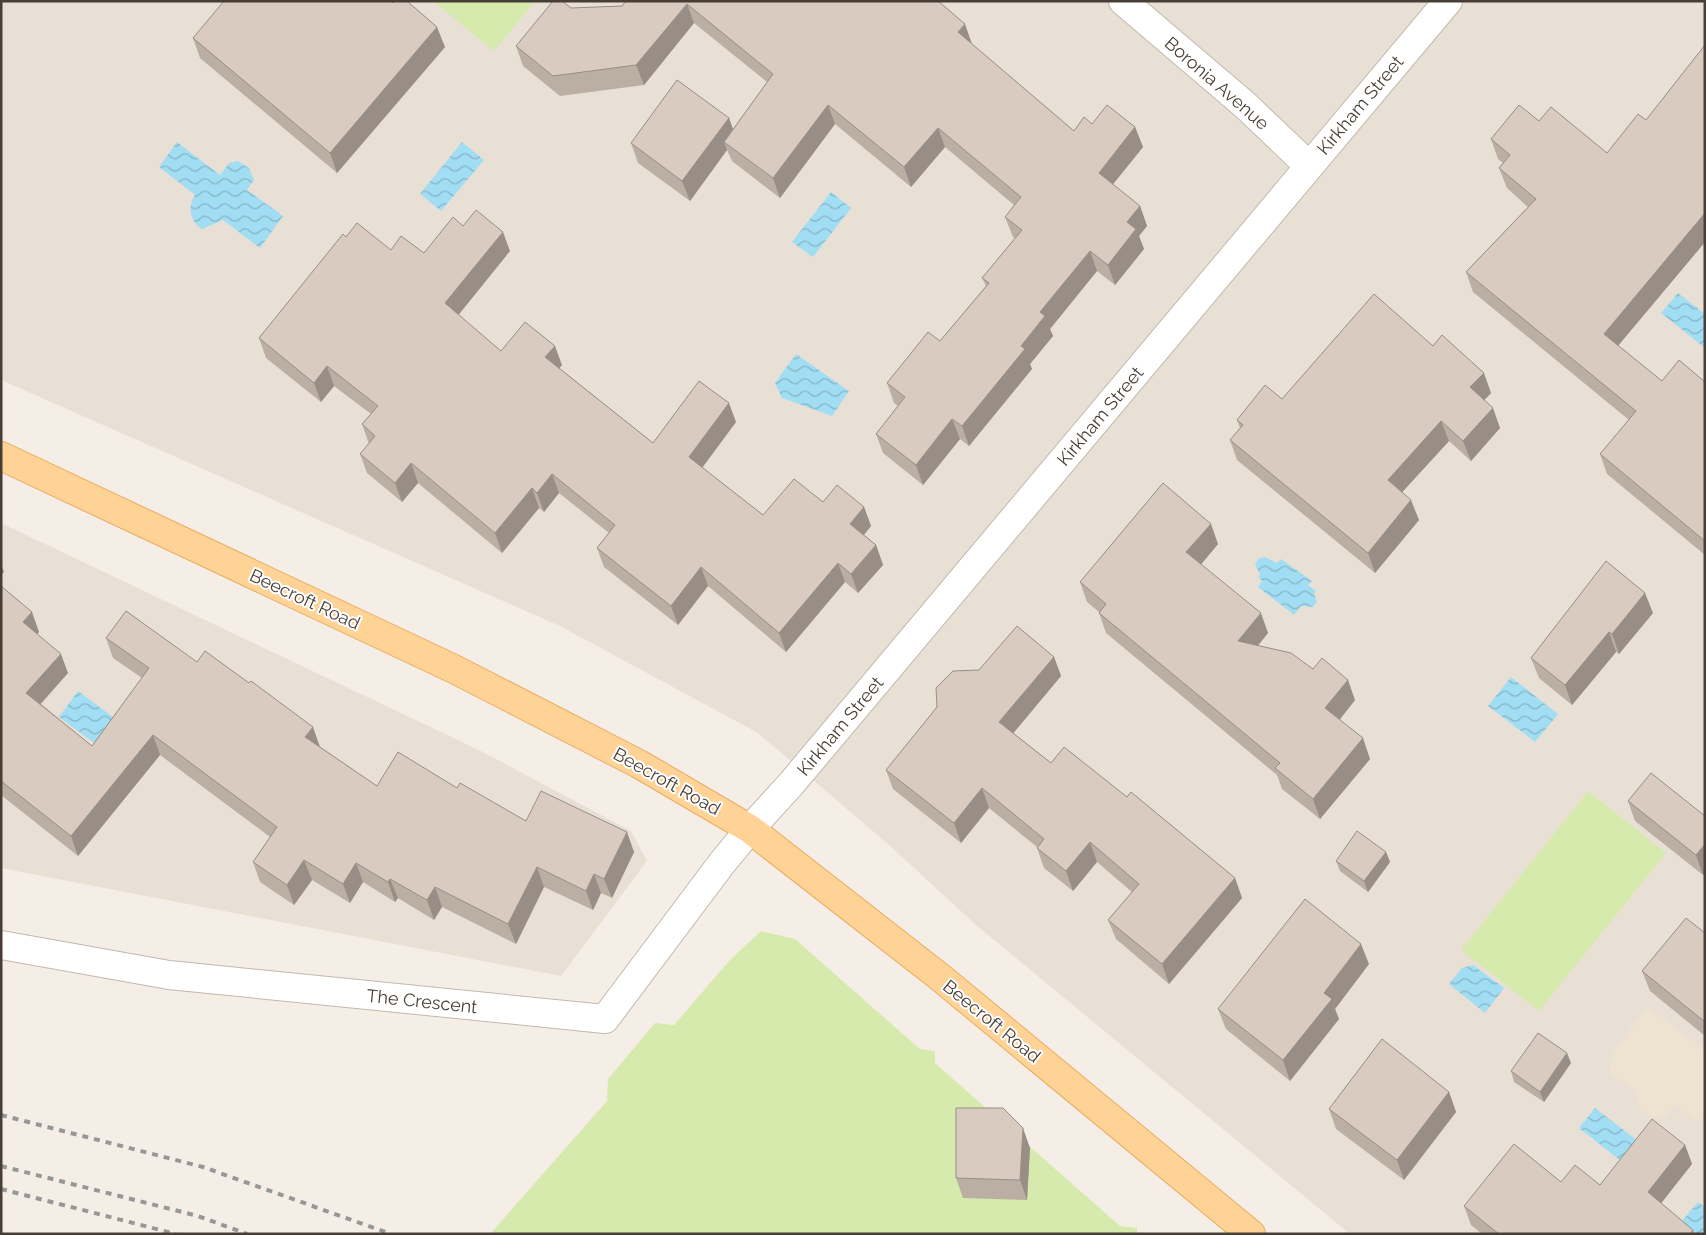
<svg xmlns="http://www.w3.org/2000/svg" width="1706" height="1235" font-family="Raleway,sans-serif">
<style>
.residential{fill:#e8e0d5}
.education{fill:#eee2d1}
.park{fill:#d7eaae}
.water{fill:url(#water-waves)}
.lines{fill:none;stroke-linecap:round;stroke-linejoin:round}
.minor-casing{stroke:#c3b8ac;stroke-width:30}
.tertiary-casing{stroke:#c3b8ac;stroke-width:30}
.primary-casing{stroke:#e8ad61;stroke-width:30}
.minor{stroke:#fff;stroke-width:28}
.tertiary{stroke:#fff;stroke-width:28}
.primary{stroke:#ffd295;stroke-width:28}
.rail{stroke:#979797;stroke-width:4;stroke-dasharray:6 6;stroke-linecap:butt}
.wall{fill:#bbafa4}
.shaded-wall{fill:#988e86}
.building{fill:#d9cbbf;stroke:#988e86}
.labels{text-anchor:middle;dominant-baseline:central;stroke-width:4;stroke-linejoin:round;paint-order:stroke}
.street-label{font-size:18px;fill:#483e36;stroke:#fff}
</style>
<defs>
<pattern id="water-waves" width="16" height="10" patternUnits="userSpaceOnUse" patternTransform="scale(1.25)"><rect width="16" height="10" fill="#a1ddf3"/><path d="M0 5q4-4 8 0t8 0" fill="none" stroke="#85b5c6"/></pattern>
</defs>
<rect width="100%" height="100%" fill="#f4eee7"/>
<g class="residential">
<polygon points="1,1 1705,1 1705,1234 1350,1234 976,925 889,845 758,733 560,626 1,380"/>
<polygon points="1,523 481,751 631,831 647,861 561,976 1,868"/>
</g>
<polygon class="education" points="1647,1007 1705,1050 1705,1119 1701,1117 1697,1123 1674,1105 1665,1117 1655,1117 1639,1109 1635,1091 1609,1073 1612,1053"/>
<g class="park">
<polygon points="433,1 535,1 494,51"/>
<polygon points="1588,791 1666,853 1539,1011 1461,950"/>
<polygon points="761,931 795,939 920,1049 935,1051 935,1063 1120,1226 1137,1228 1137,1234 490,1234 607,1101 608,1079 655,1023 674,1025 730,960"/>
</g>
<g class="water">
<path d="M 177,142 L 220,175 L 229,163 L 238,161 L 249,168 L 254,180 L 247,190 L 283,216 L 260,248 L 223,220 L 202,229 C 190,221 187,207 195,195 L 159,167 Z"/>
<polygon points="462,142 484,160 441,211 420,194"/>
<polygon points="831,192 851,208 813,257 792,242"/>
<polygon points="1678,293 1705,314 1705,348 1661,313"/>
<polygon points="796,354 849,391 832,416 782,398 775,383"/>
<polygon points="1265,557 1277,563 1281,559 1312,581 1308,585 1316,591 1314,594 1317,602 1313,607 1301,606 1294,615 1258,587 1262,581 1258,577 1260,574 1255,565 1258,559"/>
<polygon points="1511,677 1558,714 1535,742 1488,706"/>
<polygon points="78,691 113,717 109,754 59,717"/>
<polygon points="1473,965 1504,988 1485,1013 1449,984 1462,968"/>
<polygon points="1595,1108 1638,1141 1621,1161 1579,1128"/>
<polygon points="1698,1202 1705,1207 1705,1234 1697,1234 1682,1221"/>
</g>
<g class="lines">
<defs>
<g id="minor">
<polyline points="1123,1 1245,105 1309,166"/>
<polyline points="1,945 169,975 605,1019 722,863 750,829"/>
</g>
<polyline id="tertiary" points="750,829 791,784 1448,1"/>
<polyline id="primary" points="1,456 454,669 639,764 750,829 941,978 1251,1234"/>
</defs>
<use href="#minor" class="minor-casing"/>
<use href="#tertiary" class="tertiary-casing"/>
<use href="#primary" class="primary-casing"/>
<use href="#minor" class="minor"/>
<use href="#tertiary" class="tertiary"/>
<use href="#primary" class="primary"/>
<g class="rail">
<polyline points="1,1115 203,1167 391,1234"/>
<polyline points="1,1166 198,1216 247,1234"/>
<polyline points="1,1189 176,1234"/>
</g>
</g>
<g class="wall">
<polygon points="626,1 938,1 972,44 1074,131 1092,124 1135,127 1143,147 1113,184 1140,206 1147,226 1139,236 1144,249 1115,285 1097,271 1050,329 1053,336 1030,364 1032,369 969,446 960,439 923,485 883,453 876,434 898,406 894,403 887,383 940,341 986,286 982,278 1015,238 1013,237 1005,217 1014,205 945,147 911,187 835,124 780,198 732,161 727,150 690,201 638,163 631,143 729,118 733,129 767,82 694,23 644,85 560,96 523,66 516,46 571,8 622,6"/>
<polygon points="393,3 445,47 337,173 200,58 193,38"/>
<polygon points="1539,121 1705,242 1618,346 1662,381 1705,382 1705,555 1607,474 1600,454 1629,420 1473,292 1466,272 1528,207 1507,188 1499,168 1503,163 1498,159 1491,139"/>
<polygon points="463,226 510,251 458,315 501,351 562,365 559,368 653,443 736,422 702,468 763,515 823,502 864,507 871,526 864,535 876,545 883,565 858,593 845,582 786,652 708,586 678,625 604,567 597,548 609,533 559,493 544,512 539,508 502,553 418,483 402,502 367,473 360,454 369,444 362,424 371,414 334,386 321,402 266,358 259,338 346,237 391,250 424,253"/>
<polygon points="1433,346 1491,393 1484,400 1500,428 1471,461 1449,441 1402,492 1419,520 1375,573 1237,460 1230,440 1240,428 1237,420 1282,399"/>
<polygon points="1218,544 1201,564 1268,633 1258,646 1355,700 1340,719 1370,759 1320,819 1282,789 1277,775 1106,633 1099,613 1099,612 1087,602 1080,582"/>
<polygon points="1,586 39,632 37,634 68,673 41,704 92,746 142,678 113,658 106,638 197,662 377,786 457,788 526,821 634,852 612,898 601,893 593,910 544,887 516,944 442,907 434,920 398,898 395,902 363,882 350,903 312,880 294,905 260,882 253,862 270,837 160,755 78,856 1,795"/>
<polygon points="1653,613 1619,654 1616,652 1572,705 1539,678 1531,658"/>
<polygon points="1054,657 1061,676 1013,733 1051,763 1127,797 1235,878 1242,898 1169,984 1116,939 1108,920 1132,892 1097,862 1073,891 1044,868 1037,848 1037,847 989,808 961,843 893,789 886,770 979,670"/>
<polygon points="1628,801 1705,816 1705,873 1703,875 1635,821"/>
<polygon points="1386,852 1390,862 1368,892 1340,871 1336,861"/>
<polygon points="1705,933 1705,1036 1650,991 1642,971"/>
<polygon points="1369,964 1335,1009 1339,1019 1290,1081 1226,1029 1218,1009"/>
<polygon points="1571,1063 1544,1102 1514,1082 1511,1071"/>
<polygon points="1449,1092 1456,1112 1404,1180 1336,1129 1329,1109"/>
<polygon points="1685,1145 1692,1164 1661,1203 1693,1230 1695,1234 1482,1234 1471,1225 1464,1206 1561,1182 1600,1185"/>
<polygon points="1030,1148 1027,1200 963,1198 956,1178"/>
</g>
<g class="shaded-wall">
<polygon points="687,4 694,23 644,85 636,65"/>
<polygon points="965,24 972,44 958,32"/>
<polygon points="437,27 445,47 337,173 330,153"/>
<polygon points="828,105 835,124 780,198 773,178"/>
<polygon points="729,118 736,138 724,142 727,150 690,201 682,181"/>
<polygon points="1135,127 1143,147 1106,193 1099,173"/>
<polygon points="938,128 945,147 911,187 904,167"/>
<polygon points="1140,206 1147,226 1139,236 1144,249 1115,285 1108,265 1127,222"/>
<polygon points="1705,213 1705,242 1611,354 1604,334"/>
<polygon points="503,232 510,251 452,323 445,303"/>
<polygon points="1090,251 1097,271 1050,329 1053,336 1030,364 1032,369 969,446 962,426 1021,346 1040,312"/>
<polygon points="555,346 562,365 552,377 545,357"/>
<polygon points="327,366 334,386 321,402 314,383"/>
<polygon points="1484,373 1491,393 1477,408 1470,387"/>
<polygon points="729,403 736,422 696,476 689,457"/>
<polygon points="1493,408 1500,428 1471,461 1463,441"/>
<polygon points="952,419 960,439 923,485 916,465"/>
<polygon points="1441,421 1449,441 1395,500 1388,480"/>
<polygon points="411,463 418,483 402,502 395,483"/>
<polygon points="552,474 559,493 544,512 537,493"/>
<polygon points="532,488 539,508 502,553 495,533"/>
<polygon points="1411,500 1419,520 1375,573 1368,553"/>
<polygon points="864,507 871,526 857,543 850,524"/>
<polygon points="1211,524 1218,544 1194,573 1186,552"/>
<polygon points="876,545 883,565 858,593 851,574"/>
<polygon points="838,563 845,582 786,652 779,633"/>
<polygon points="1,564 4,572 1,575"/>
<polygon points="701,567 708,586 678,625 671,606"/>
<polygon points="1645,593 1653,613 1619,654 1612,634"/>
<polygon points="32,612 39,632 31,642 23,622"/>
<polygon points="1261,613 1268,633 1245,661 1238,641"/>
<polygon points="1609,632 1616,652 1572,705 1565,685"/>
<polygon points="61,654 68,673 33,712 26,693"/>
<polygon points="1054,657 1061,676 1006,742 999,722"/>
<polygon points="1348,680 1355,700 1333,728 1325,708"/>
<polygon points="313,727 320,747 305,737"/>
<polygon points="153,735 160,755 78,856 71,836"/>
<polygon points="1363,738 1370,759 1320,819 1313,799"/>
<polygon points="982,788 989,808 961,843 954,823"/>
<polygon points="627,832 634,852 612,898 604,879"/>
<polygon points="1090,842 1097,862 1073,891 1066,871"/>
<polygon points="1705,844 1705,873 1703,875 1696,855"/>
<polygon points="1386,852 1390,862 1368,892 1364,881"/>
<polygon points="304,860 312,880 294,905 287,885"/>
<polygon points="356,863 363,882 350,903 343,884"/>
<polygon points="537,867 544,887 516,944 508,924"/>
<polygon points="594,874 601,893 593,910 586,891"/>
<polygon points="1235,878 1242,898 1169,984 1162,964"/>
<polygon points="390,879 398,898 395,902 388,882"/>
<polygon points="435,887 442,907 434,920 427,900"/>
<polygon points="1361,944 1369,964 1335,1009 1339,1019 1290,1081 1283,1060 1324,993"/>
<polygon points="1567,1053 1571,1063 1544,1102 1540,1092"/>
<polygon points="1449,1092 1456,1112 1404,1180 1397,1160"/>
<polygon points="1023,1128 1030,1148 1027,1200 1020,1180"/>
<polygon points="1685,1145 1692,1164 1655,1211 1648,1192"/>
</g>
<g class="building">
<polygon points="224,1 391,1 393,3 394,1 407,1 437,27 330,153 193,38"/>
<polygon points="553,1 562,1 571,8 622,6 626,1 938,1 965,24 958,32 1074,131 1084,117 1092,124 1107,105 1135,127 1099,173 1140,206 1127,222 1136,229 1108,265 1090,251 1040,312 1045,316 1021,346 1025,349 962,426 952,419 916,465 876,434 905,397 887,383 928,332 940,341 989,283 982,278 1022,230 1005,217 1021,197 938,128 904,167 828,105 773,178 724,142 773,74 687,4 636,65 553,76 516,46"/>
<polygon points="1705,45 1705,213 1604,334 1662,381 1679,360 1705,382 1705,541 1600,454 1636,411 1466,272 1536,199 1499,168 1510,155 1491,139 1519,105 1539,121 1551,107 1607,153 1638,114 1646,120"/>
<polygon points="677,80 729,118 682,181 631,143"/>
<polygon points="476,210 503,232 445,303 501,351 525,322 555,346 545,357 653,443 699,381 729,403 689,457 763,515 794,479 823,502 837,485 864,507 850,524 876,545 851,574 838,563 779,633 701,567 671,606 597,548 615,525 552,474 537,493 532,488 495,533 411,463 395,483 360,454 375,436 362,424 378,406 327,366 314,383 259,338 343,234 346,237 357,223 391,250 401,236 424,253 453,217 463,226"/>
<polygon points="1374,294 1433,346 1442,335 1484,373 1470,387 1493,408 1463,441 1441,421 1388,480 1411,500 1368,553 1230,440 1243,425 1237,420 1265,385 1282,399"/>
<polygon points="1163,483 1211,524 1186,552 1261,613 1238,641 1291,653 1313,669 1322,658 1348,680 1325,708 1363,738 1313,799 1275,768 1280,763 1099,613 1106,604 1080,582"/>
<polygon points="1606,561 1645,593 1612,634 1609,632 1565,685 1531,658"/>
<polygon points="1,586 32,612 23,622 61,654 26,693 92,746 149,668 106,638 126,611 197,662 205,651 249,683 251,681 313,727 305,737 377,786 398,752 457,788 460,783 526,821 541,791 627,832 604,879 594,874 586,891 537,867 508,924 435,887 427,900 390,879 388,882 356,863 343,884 304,860 287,885 253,862 277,827 153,735 71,836 1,781"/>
<polygon points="1017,626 1054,657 999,722 1051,763 1064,747 1127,797 1131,792 1235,878 1162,964 1108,920 1139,884 1090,842 1066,871 1037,848 1044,839 982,788 954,823 886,770 937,707 936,688 953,671 979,670"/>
<polygon points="1651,773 1705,816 1705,844 1696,855 1628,801"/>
<polygon points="1357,831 1386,852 1364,881 1336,861"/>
<polygon points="1305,899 1361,944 1324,993 1332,999 1283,1060 1218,1009"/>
<polygon points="1686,918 1705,933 1705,1022 1642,971"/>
<polygon points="1538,1033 1567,1053 1540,1092 1511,1071"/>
<polygon points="1382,1039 1449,1092 1397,1160 1329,1109"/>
<polygon points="956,1108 1003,1108 1023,1128 1020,1180 956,1178"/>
<polygon points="1652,1119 1685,1145 1648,1192 1693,1230 1690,1234 1499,1234 1464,1206 1514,1144 1561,1182 1575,1165 1600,1185"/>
</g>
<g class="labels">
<g class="street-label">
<text transform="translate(1217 83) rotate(41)">Boronia Avenue</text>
<text transform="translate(1360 105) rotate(-50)">Kirkham Street</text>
<text transform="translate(1100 416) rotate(-50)">Kirkham Street</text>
<text transform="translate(305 599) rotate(25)">Beecroft Road</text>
<text transform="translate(840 726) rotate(-50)">Kirkham Street</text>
<text transform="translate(667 781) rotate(29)">Beecroft Road</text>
<text transform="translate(422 1001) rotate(6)">The Crescent</text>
<text transform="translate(992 1021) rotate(39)">Beecroft Road</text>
</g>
</g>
<rect width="1706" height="1235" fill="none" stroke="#483e36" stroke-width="5"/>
</svg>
